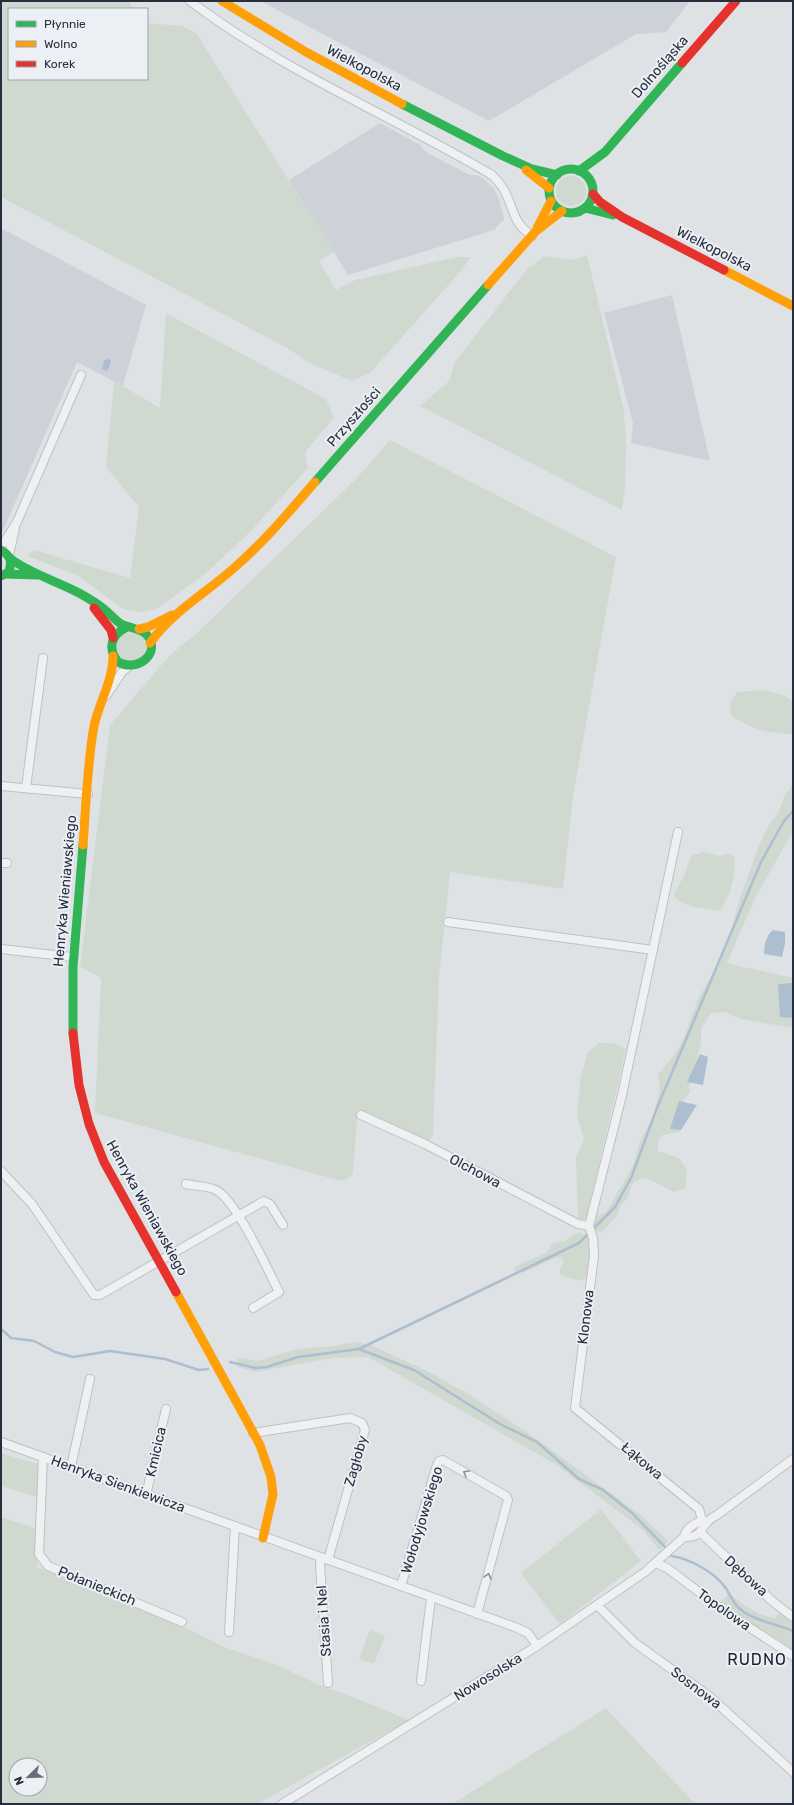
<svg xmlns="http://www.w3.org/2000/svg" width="794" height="1805" font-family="Rubik,sans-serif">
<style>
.built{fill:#cdd1d8}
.green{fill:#d0d9d0;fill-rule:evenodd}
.water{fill:#adbed1}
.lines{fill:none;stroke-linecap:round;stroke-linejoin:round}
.stream{stroke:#adbed1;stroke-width:2.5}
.street-casing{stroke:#bec0c3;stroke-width:10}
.street{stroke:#eff0f2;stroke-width:8}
.fast{stroke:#30b455;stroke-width:9}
.slow{stroke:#ff9f0a;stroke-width:9}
.jam{stroke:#e5322d;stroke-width:9}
.oneway{stroke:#8b9098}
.labels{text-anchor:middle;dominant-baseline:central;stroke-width:4;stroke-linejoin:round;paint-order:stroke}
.street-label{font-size:14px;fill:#272f3e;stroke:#ecf0f5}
.quarter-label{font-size:16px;letter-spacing:1px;fill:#19202e;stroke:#ecf0f5}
</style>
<rect width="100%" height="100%" fill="#dfe2e5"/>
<g class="built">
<polygon points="260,1 690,1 666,32 636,34 489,121"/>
<polygon points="380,123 420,145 425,151 433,156 470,175 476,175 484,179 494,189 499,199 504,219 494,230 348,275 289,180"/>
<polygon points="1,228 146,305 123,386 77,362 1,535"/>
<polygon points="672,295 710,461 631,443 633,423 604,313"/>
</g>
<g class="green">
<polygon points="1,1 129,1 134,9 9,9 9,79 147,79 147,23 182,26 196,33 334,252 319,261 336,290 355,280 457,257 471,257 461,271 370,373 352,381 309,363 289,349 1,197"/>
<circle cx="571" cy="191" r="15"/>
<polygon points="587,255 624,410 626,444 625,488 622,510 420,406 449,381 455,362 527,269 544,256 572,260"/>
<polygon points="166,313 326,399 334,418 305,452 308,468 250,532 204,575 158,608 142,612 123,609 77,575 27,556 34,550 130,578 139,507 106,467 114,381 160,408"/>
<polygon points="390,440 616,557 573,796 563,889 450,872 439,978 433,1135 429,1140 424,1141 358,1109 353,1173 348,1179 341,1181 95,1113 101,978 80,967 110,725 169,656 198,632 356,479"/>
<circle cx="131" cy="647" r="15"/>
<path d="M 765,690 L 785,696 L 793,702 L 793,734 C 769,734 750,729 731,715 L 730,702 L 737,692 Z"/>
<path d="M 793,784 L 792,833 L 755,898 L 727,963 L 793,978 L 793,1028 L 741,1019 L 725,1012 L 711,1013 L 701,1029 L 701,1045 L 697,1058 L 697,1069 L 689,1087 L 690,1092 L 685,1098 L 675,1120 L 680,1132 L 662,1135 L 658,1140 L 658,1151 L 679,1158 L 687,1170 L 685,1188 L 674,1192 C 663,1187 653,1179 641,1178 L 632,1184 L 628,1197 L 621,1205 L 616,1217 L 601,1233 L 593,1229 L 594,1217 L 606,1212 L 634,1164 L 640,1141 L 654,1114 L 660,1089 L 658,1074 L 674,1056 L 684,1038 L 698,999 L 716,969 L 729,938 L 740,898 L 758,848 L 767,828 L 779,811 L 784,797 Z"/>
<path d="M 703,852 L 720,856 L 729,853 L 735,858 C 735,877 731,896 719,911 C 706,908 677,908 674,893 L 684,876 L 691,856 Z"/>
<polygon points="599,1043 613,1043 626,1049 587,1215 586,1219 578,1219 576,1158 584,1139 577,1116 580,1080 588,1052"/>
<path d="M 579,1232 L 588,1236 L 591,1244 L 586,1278 L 579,1281 C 573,1278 565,1278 560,1274 L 560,1269 L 564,1263 L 561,1257 C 545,1259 532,1273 516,1273 L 514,1267 L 546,1253 L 553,1243 L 565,1241 L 573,1235 Z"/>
<polygon points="357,1342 373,1346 427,1371 470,1395 531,1435 642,1516 668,1541 659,1550 643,1530 555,1464 368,1357 333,1358 255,1372 237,1367 237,1357 257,1361 298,1349 332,1346"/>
<polygon points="1,1453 41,1465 38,1497 1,1486"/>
<polygon points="601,1509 641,1561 560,1624 521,1573"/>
<path d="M 1,1517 L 38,1529 L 37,1567 L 188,1629 L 224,1647 L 277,1665 L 319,1685 L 340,1692 L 409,1720 L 257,1804 L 1,1804 ZM 16,1765 L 40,1765 L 40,1789 L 16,1789 Z"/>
<path d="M 729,1593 C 743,1605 756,1615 775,1618 L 779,1612 L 793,1623 L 793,1650 L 720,1603 Z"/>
<polygon points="370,1630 385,1636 374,1664 359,1659"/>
<polygon points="606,1708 695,1804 453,1804 457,1801"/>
</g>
<g class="water">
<polygon points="108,358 111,361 108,370 106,371 102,369 104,361"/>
<path d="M 773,930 L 785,932 L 785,944 L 782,957 L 764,954 C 764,946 766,935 773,930 Z"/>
<polygon points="793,983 793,1018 780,1017 778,984"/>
<polygon points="700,1054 708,1057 703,1085 687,1082"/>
<polygon points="679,1101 697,1105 681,1130 670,1129"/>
</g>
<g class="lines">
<g class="stream">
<polyline points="592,1230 615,1207 631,1178 657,1108 761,862 784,821 793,811"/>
<polyline points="1,1329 11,1338 34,1341 55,1352 73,1357 110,1351 165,1359 199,1370 208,1369"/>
<polyline points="359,1349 579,1243 589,1233"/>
<polyline points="230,1362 256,1368 267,1367 298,1357 359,1349 414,1370 500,1424 537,1442 579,1479 603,1490 632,1513 665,1547"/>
<path d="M 672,1556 C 690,1559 714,1572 725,1587 C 730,1594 733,1603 739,1608 C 751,1620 777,1624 793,1631"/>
</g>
<defs>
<g id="street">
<path d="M 190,1 C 283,71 392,116 492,175 C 498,181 504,188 507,196 C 515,214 514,223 532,236"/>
<polyline points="1,547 17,522 81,375"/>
<polyline points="9,555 15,528"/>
<polyline points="106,696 122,672 128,667"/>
<polyline points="1,786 88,794"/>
<polyline points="26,788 43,658"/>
<polyline points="1,863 7,863"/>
<polyline points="448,922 653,950"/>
<polyline points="1,949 72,957"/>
<polyline points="361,1115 425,1144 578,1224 589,1226"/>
<polyline points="1,1171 32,1204 94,1295 100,1295 264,1201 270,1204 283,1225"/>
<path d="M 186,1184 C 195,1186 208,1186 216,1190 C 236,1200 268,1270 279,1292 L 253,1308"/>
<polyline points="589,1226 622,1095 678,832"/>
<polyline points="589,1226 593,1238 594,1256 575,1408 694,1505 699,1509 702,1520"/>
<polyline points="253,1433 350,1418 362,1423 365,1430 328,1560"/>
<polyline points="1,1442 515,1627 528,1633 537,1646"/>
<polyline points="43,1457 39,1554 48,1566 182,1622"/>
<polyline points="71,1467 90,1379"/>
<polyline points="146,1495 166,1409"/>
<polyline points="701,1533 772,1601 793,1617"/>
<path d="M 684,1537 C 697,1538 700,1533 706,1523 C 709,1520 713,1517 717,1515 L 793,1459"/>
<polyline points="321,1558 320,1564 328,1683"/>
<polyline points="656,1563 667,1568 723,1610 793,1656"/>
<polyline points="401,1586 437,1465 439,1461 443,1460 506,1496 508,1500 477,1614"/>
<polyline points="597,1605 635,1643 709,1696 793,1772"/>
<polyline points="229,1632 235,1526"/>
<polyline points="421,1681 431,1598"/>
<path d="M 282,1804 L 537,1646 L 645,1572 L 684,1537 C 686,1528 694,1524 702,1520 L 707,1523"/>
</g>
</defs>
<use href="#street" class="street-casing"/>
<use href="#street" class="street"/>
<g class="fast">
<polyline points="402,104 503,156 532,169 557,175"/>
<circle cx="571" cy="191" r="22"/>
<polyline points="579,171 605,152 682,63"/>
<polyline points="585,208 613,215"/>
<polyline points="315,482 488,285"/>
<path d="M 1,550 C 11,556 12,561 9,572 L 1,576"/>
<path d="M 11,559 C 31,574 57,581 79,593 C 88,598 97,603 105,610 C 110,614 115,620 121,624 C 129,628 139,628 146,634 C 163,652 138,673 118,662 C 107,648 111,635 127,627"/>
<polyline points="6,574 37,575"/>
<polyline points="73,1033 73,967 83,845"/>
</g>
<g class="slow">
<polyline points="222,1 306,52 402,104"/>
<polyline points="526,170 549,188"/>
<polyline points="537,228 551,201"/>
<polyline points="724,270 793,306"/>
<polyline points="488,285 535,232 562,211"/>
<polyline points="139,629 148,627 172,615"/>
<path d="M 150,643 C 172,612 206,593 234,568 C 264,542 289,512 315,482"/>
<path d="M 83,845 C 86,806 87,765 94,726 C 99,703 113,680 113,656"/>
<polyline points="176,1292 260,1445 271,1477 273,1494 263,1538"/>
</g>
<g class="jam">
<polyline points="682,63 736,1"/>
<polyline points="593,194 600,202 622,217 724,270"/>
<polyline points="94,608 111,630 113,638"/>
<polyline points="73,1033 79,1085 89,1124 104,1162 176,1292"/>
</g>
</g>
<defs><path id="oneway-chevron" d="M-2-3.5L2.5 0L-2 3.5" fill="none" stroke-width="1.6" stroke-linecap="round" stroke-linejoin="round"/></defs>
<g class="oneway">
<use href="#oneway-chevron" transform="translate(466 1473) rotate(-150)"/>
<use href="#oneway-chevron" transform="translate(488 1576) rotate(-74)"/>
</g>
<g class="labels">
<g class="street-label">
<text transform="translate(660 67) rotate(-49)">Dolnośląska</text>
<text transform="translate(364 68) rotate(28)">Wielkopolska</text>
<text transform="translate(714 249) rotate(27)">Wielkopolska</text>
<text transform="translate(354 417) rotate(-49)">Przyszłości</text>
<text transform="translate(65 891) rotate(-85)">Henryka Wieniawskiego</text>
<text transform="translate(475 1171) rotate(28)">Olchowa</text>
<text transform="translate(147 1208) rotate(61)">Henryka Wieniawskiego</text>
<text transform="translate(586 1317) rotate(-83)">Klonowa</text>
<text transform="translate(156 1452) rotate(-77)">Kmicica</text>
<text transform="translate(356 1461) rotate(-74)">Zagłoby</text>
<text transform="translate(642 1461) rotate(40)">Łąkowa</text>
<text transform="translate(118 1484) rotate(20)">Henryka Sienkiewicza</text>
<text transform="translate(422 1520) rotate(-73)">Wołodyjowskiego</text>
<text transform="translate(746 1576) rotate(42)">Dębowa</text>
<text transform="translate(97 1586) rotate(22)">Połanieckich</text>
<text transform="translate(724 1610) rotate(35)">Topolowa</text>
<text transform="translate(324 1621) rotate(-94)">Stasia i Nel</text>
<text transform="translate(488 1677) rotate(-32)">Nowosolska</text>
<text transform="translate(696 1688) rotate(37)">Sosnowa</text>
</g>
<g class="quarter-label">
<text x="757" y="1659">RUDNO</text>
</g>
</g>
<rect width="794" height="1805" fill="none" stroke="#272f3e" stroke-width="4"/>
<rect x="8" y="8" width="140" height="72" fill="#ecf0f5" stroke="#9da3ac"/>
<rect x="16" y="21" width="20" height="6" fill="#30b455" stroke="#9da3ac"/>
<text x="44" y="28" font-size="12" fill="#272f3e">Płynnie</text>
<rect x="16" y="41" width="20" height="6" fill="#ff9f0a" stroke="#9da3ac"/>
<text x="44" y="48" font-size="12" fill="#272f3e">Wolno</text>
<rect x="16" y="61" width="20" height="6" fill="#e5322d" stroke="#9da3ac"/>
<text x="44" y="68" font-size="12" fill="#272f3e">Korek</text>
<g transform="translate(28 1777) rotate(247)"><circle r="19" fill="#ecf0f5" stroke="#9da3ac"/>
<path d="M0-3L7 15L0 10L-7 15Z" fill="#676e78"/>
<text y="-6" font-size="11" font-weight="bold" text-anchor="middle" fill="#272f3e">N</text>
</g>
</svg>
